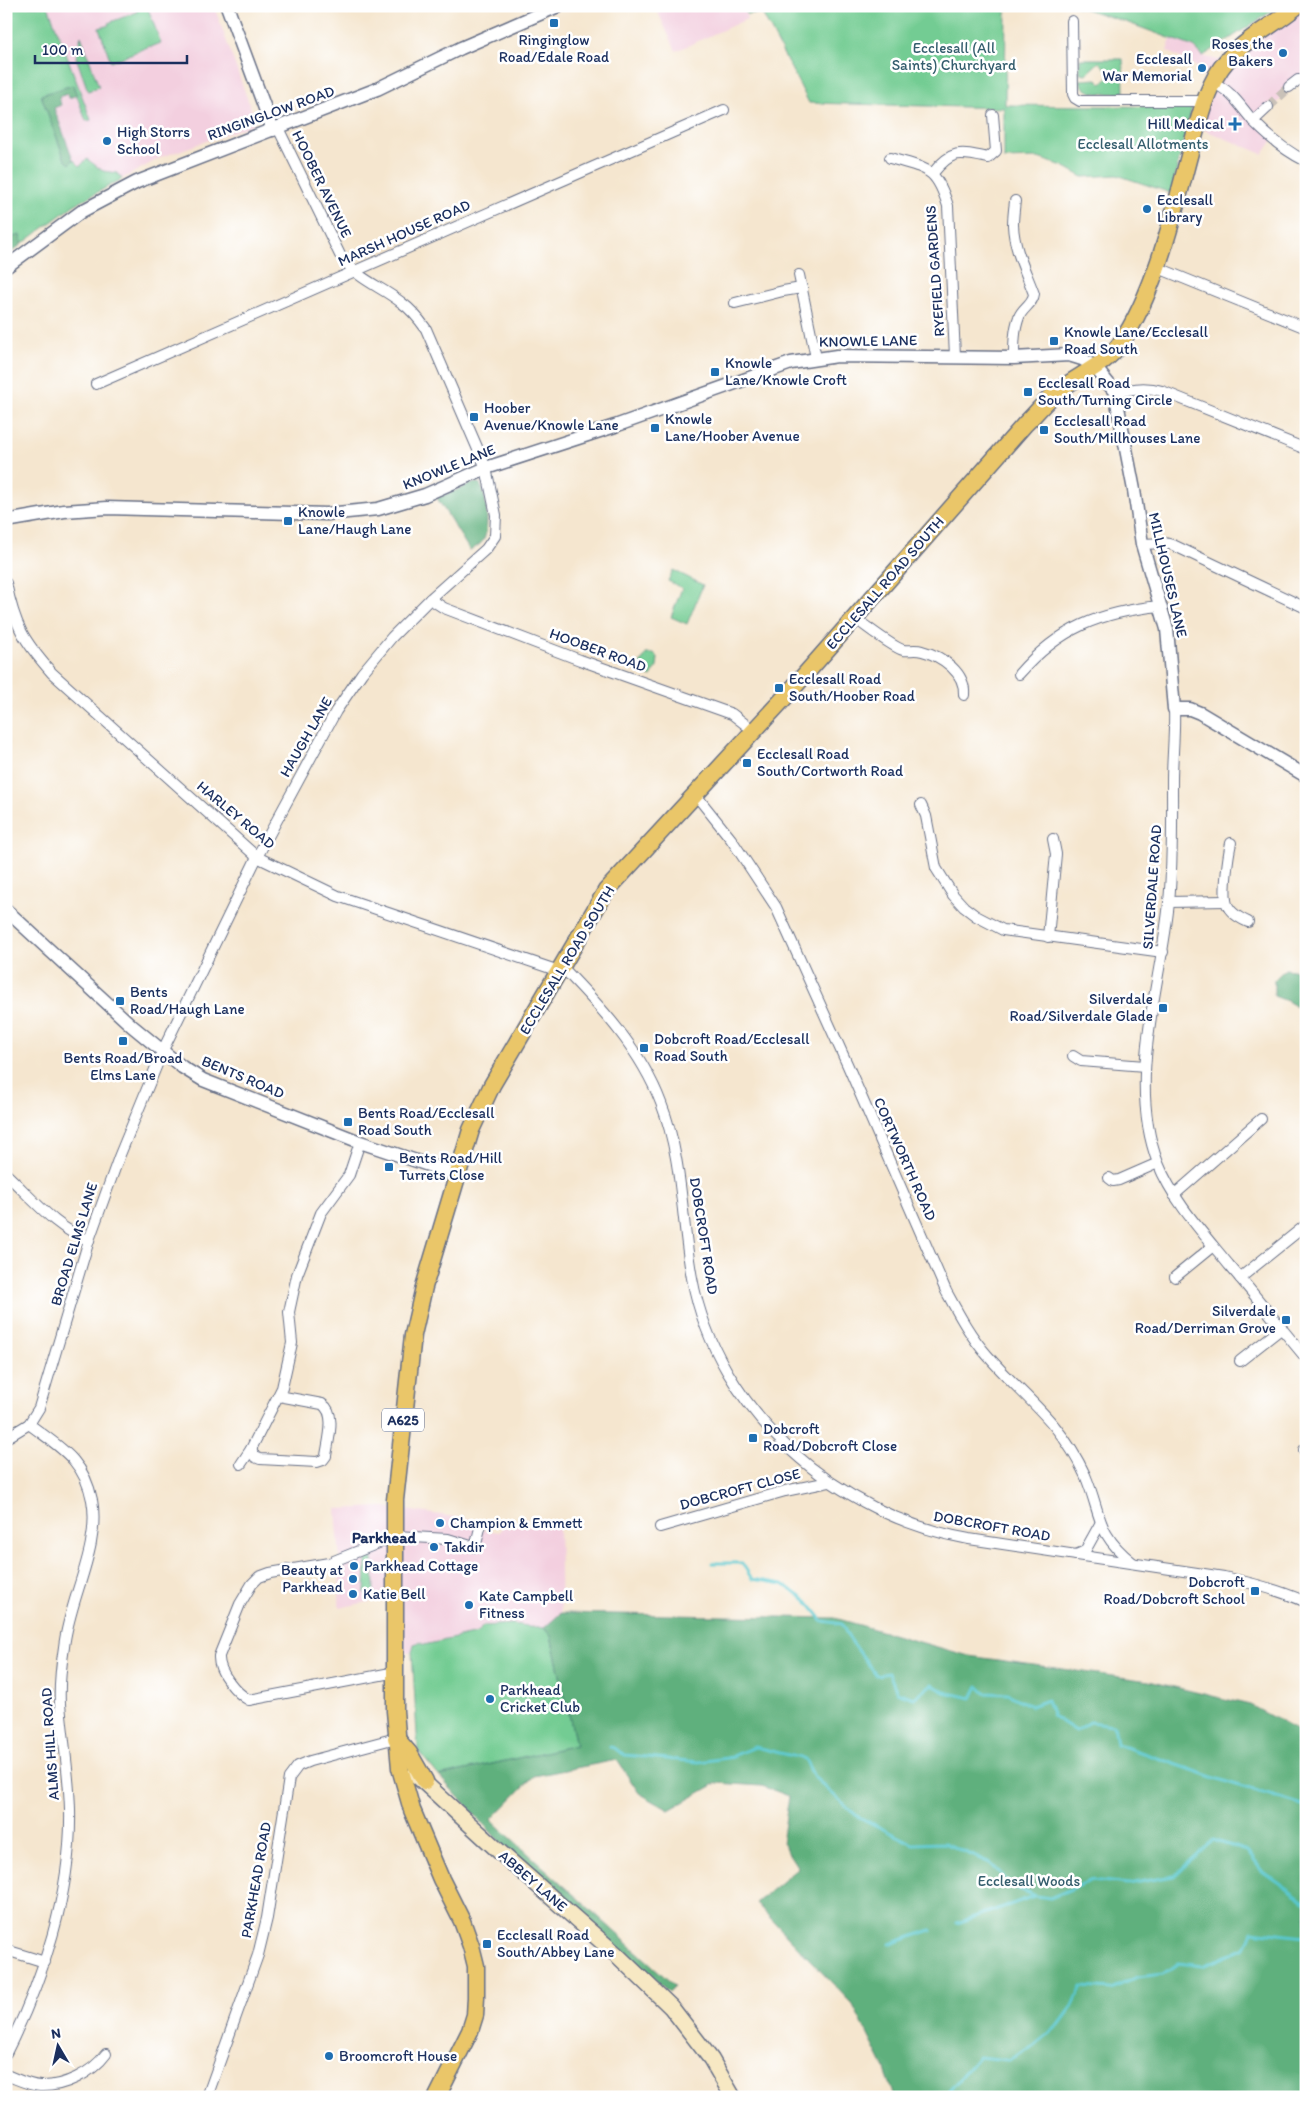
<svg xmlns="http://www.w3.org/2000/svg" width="1312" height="2103" font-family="Itim,sans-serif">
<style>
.built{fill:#f3cfdf}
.green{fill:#73cc93;stroke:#477e78}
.forest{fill:#5eb07d;stroke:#3c706e}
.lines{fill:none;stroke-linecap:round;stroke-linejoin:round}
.stream{stroke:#5ac8cf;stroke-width:3}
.minor-tunnel{stroke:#c9c1b8;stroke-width:10;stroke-dasharray:10 5;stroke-linecap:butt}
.minor-casing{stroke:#676f86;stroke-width:12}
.tertiary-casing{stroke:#676f86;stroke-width:15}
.secondary-casing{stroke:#676f86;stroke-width:18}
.primary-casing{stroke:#676f86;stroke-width:19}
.minor{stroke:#fff;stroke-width:10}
.tertiary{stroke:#fff;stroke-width:12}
.secondary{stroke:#f7e8c3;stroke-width:15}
.primary{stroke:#eac669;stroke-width:16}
.poi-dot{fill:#1f6fb2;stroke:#fff;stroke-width:2}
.labels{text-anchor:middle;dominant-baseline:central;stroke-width:5;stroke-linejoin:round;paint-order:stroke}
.shield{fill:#fff;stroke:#5f6d8e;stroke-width:1}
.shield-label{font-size:14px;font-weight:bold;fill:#1b2f5e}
.poi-label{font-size:15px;fill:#1b2f5e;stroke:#fff;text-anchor:start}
.park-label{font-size:15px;fill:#355e6e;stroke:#fff}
.street-label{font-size:15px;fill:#1b2f5e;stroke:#fff}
.neighbourhood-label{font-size:16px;font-weight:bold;fill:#1b2f5e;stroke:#fff}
</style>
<rect width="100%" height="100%" fill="#fff"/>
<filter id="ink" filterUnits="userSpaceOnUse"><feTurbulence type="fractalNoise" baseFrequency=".02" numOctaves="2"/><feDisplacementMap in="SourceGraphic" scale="10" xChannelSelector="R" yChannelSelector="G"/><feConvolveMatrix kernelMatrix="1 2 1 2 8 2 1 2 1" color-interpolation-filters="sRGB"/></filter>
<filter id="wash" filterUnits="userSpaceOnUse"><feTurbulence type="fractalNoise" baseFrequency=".0096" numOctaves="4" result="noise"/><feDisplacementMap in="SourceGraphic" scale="20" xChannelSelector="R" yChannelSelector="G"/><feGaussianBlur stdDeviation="1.12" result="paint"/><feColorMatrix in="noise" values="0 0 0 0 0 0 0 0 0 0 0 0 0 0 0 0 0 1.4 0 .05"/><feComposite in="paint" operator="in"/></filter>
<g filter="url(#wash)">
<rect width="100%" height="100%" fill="#f5e6cf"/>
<g class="built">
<polygon points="6,6 214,6 255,120 251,125 162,157 74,205 6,256"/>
<polygon points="655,6 747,6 744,8 747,19 676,51"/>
<polygon points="1297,6 1306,6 1306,74 1257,123 1273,140 1263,154 1197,127 1216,77 1167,51 1171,39 1194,47 1203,56 1226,62"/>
<polygon points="384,1507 476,1520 475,1529 500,1532 502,1527 559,1524 561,1613 544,1628 528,1627 477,1633 424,1645 414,1644 412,1652 396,1654 396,1596 339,1608 340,1562 336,1509"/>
</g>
<g class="green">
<polygon points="6,6 48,6 91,120 86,121 73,85 41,95 65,160 70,163 73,159 80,166 87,159 103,171 117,173 122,179 74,205 6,256"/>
<polygon points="141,6 147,6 161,43 151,47 150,46 111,62 99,28 109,25 108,23 137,12 136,8"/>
<polygon points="747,6 1006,6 1005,105 1192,107 1171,193 1117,175 1083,177 1063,166 1038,158 1004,159 1004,108 809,103 762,13 746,14 744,7"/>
<polygon points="1076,6 1280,6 1203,56 1194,47 1123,21"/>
<polygon points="81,36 99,87 88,91 76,57"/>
<path d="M 1080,59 L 1123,59 L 1124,93 C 1108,93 1085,98 1080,80 L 1097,79 L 1102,84 L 1111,74 L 1099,62 L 1086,74 L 1080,73 Z"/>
<polygon points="673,570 703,585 687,624 671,617 682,588 668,581"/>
<polygon points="646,654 654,654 658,658 657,667 651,677 636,671"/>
<polygon points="371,1557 373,1558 374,1593 365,1593 366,1559"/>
<polygon points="512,1624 527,1626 528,1627 544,1628 551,1636 576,1745 439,1776 418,1751 412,1652 414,1644 420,1642 424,1645 477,1633 483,1626"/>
</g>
<g class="forest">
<polygon points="73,85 77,95 69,98 67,94 59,97 61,105 54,108 73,159 70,164 65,160 41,95"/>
<polygon points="20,235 22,244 6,256 6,239"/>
<path d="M 474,483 L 479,483 C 487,493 490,530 483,541 C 480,545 474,548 470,551 L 437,498 Z"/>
<polygon points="1285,969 1306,972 1306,1012 1287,1001 1274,996 1274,980"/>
<polygon points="561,1613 835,1618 969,1656 1149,1681 1250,1705 1306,1735 1306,2097 895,2097 884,2067 853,2005 756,1903 798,1868 782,1843 789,1796 762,1786 717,1783 669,1810 639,1793 617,1760 534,1776 491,1820 675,1986 669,1992 523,1867 439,1776 576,1745 551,1636 544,1628"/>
</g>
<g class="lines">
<g class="stream">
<polyline points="712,1563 742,1563 752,1579 783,1584 807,1601 823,1621 842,1624 847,1635 876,1675 889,1673 897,1692 914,1698 932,1684 944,1692 972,1698 978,1686 985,1693 1008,1694 1031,1706 1047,1700 1053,1716 1076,1731 1090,1722 1114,1725 1117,1744 1227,1782 1306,1806"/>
<polyline points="610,1746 625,1755 699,1762 727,1758 755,1747 805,1759 814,1777 857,1816 913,1844 944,1843 990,1863 1014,1887 1036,1896 1050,1898 1092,1880 1128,1884 1174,1876 1213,1840 1247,1851 1262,1871 1306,1902"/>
<polyline points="957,1923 1035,1896"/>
<polyline points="890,1944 931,1930"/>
<polyline points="949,2091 978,2057 1008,2060 1034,2046 1059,2025 1073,2006 1081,1987 1112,1989 1137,1977 1163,1974 1178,1963 1203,1966 1245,1948 1252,1931 1306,1937"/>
</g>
</g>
</g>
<g filter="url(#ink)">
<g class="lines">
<polyline class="minor-tunnel" points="1268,107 1289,87"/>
<defs>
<g id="minor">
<polyline points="1072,21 1073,94 1075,98 1080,101 1206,101"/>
<path d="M 1213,83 C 1233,91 1241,108 1255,123 C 1270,138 1287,152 1306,161"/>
<polyline points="1289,87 1298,80 1306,80"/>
<polyline points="1253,121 1268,107"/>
<path d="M 890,158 C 926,169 936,166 948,206 L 955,356"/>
<path d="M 933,173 C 952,149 961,152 988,158 L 996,151 L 993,115"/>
<polyline points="1156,267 1306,328"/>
<polyline points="799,275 816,358"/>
<polyline points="735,303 783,291 802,288"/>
<path d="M 1014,358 C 1014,345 1014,330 1019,317 C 1022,308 1033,304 1034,294 C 1026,272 1014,250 1013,225 C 1013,217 1014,209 1015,201"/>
<polyline points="96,384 724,110"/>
<path d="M 1115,392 C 1132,389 1145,386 1162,391 L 1306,449"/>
<polyline points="1142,544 1165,543 1173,545 1306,608"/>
<path d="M 6,583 C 15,626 23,640 52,673 L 257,857 L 338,896 L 559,971"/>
<polyline points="430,599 444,608 580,660 732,714 754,731"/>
<path d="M 854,618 C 865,625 892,647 903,650 C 909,651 916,649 922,651 C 942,656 966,673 964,695"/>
<path d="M 1019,674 C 1059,628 1100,612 1160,606"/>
<path d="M 1174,709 C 1175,733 1172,757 1172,781 C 1172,821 1173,861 1169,902 C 1161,987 1126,1079 1158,1163 C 1173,1201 1203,1233 1229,1265 C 1255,1295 1280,1327 1306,1358"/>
<path d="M 695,794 L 731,839 L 776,907 L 848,1066 L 946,1291 C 958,1313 970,1336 987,1355 C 1024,1398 1060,1420 1085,1475 C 1102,1515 1095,1533 1133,1563"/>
<polyline points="921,805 926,816 936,868 953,895 964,907 976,916 1003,930 1163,952"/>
<path d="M 1231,843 C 1228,856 1224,888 1226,900 C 1227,911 1239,918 1248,922"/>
<polyline points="1169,902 1226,901"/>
<polyline points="1048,937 1056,854 1053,839"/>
<path d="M 562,967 C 601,1007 641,1050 661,1103 C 683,1159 681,1219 692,1278 C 717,1412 838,1516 969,1539 L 1224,1577 C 1252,1583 1280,1590 1306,1602"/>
<polyline points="1073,1056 1081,1061 1145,1066"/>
<path d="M 6,1174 C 30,1196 57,1230 89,1240"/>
<polyline points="1109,1178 1113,1181 1119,1180 1158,1163"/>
<polyline points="1174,1195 1261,1119"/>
<polyline points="1175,1277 1213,1246"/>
<polyline points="1240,1278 1306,1225"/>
<polyline points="1240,1361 1282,1328"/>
<path d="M 6,1438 L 29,1424 L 39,1408 L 89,1240 L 119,1157 L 163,1050 L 257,857 L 336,711 L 362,673 L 392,637 L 430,599 L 486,549 L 495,536 L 496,515 L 486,468 L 426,329 C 419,319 412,310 402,303 C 378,284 360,282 340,255 L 278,128"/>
<path d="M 251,1449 L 255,1457 L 260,1459 L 317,1462 L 323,1460 L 326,1456 C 328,1441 337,1413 322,1404 L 279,1396"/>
<polyline points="1304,1450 1306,1448"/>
<polyline points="241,1464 251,1449 282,1388 292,1343 289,1312 297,1275 321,1213 349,1175 360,1142"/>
<polyline points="660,1527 785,1491 829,1482"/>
<polyline points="1076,1555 1085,1551 1100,1524"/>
<path d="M 396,1672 L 249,1700 C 236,1693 218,1672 219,1656 L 240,1604 L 252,1584 L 259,1577 L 270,1573 L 329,1563 L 396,1536 L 448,1539 L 474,1547 L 476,1544 L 481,1524"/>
<polyline points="6,1950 45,1962"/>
<path d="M 6,2053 C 43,1980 72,1892 70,1809 C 69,1774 63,1739 60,1704 C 59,1685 61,1666 64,1647 C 69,1599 101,1547 92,1500 C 84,1459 59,1447 29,1424"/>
<path d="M 6,2075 C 17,2079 28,2085 40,2086 C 64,2087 92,2073 106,2054"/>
<polyline points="207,2097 258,1955 267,1918 289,1778 298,1766 310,1761 396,1738"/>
</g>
<g id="tertiary">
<polyline points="227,6 273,130"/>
<polyline points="6,267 82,211 137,182 377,89 461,48 558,6"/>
<polyline points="6,521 64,511 107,508 327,514 378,509 425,495 486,468 615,426 791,363 837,356 1014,358 1069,355 1082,359 1095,367 1115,392 1134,490 1142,544 1167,629 1174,709 1190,709 1200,713 1306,776"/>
<polyline points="6,910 132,1026 182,1067 203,1080 360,1142 458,1175"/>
</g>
<polyline id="secondary" points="415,1774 501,1853 617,1955 671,2007 711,2059 733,2097"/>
<g id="primary">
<polyline points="396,1738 409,1753 425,1781"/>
<path d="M 437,2097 L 470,2031 L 475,2015 L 476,1997 L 476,1966 L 471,1946 L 462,1921 L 441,1879 L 412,1810 L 400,1768 L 395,1711 L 395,1500 L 413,1335 L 424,1287 L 471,1130 L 492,1085 L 606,891 L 787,695 L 1025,424 C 1036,414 1045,401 1057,392 C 1078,375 1104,366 1120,344 C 1154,296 1174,213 1189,156 C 1197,127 1204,93 1221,68 C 1240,41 1273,26 1297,6"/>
</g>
</defs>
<use href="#minor" class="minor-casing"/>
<use href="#tertiary" class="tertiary-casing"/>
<use href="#secondary" class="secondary-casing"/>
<use href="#primary" class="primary-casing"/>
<use href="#minor" class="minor"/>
<use href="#tertiary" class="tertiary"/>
<use href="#secondary" class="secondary"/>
<use href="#primary" class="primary"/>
</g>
</g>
<g class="poi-dot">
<rect x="549" y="18" width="10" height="10" rx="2.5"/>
<circle cx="1283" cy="53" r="5"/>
<circle cx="1202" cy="68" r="5"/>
<path d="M1232.5 116.5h5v5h5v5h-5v5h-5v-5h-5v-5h5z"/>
<circle cx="107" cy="141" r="5"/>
<circle cx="1147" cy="209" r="5"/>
<rect x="1049" y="336" width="10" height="10" rx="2.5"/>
<rect x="710" y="367" width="10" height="10" rx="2.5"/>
<rect x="1023" y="387" width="10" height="10" rx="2.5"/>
<rect x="469" y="412" width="10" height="10" rx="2.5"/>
<rect x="650" y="423" width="10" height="10" rx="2.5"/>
<rect x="1039" y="425" width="10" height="10" rx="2.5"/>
<rect x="283" y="516" width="10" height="10" rx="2.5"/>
<rect x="774" y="683" width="10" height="10" rx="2.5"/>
<rect x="742" y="758" width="10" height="10" rx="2.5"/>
<rect x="115" y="996" width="10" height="10" rx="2.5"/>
<rect x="1158" y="1003" width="10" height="10" rx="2.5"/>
<rect x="118" y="1036" width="10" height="10" rx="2.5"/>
<rect x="639" y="1043" width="10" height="10" rx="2.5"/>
<rect x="343" y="1117" width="10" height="10" rx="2.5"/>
<rect x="384" y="1162" width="10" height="10" rx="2.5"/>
<rect x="1281" y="1315" width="10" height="10" rx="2.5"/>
<rect x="748" y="1433" width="10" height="10" rx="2.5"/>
<circle cx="440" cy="1523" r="5"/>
<circle cx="434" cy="1547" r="5"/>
<circle cx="354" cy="1566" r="5"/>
<circle cx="353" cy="1579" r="5"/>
<rect x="1250" y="1586" width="10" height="10" rx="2.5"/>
<circle cx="353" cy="1594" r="5"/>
<circle cx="469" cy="1605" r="5"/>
<circle cx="490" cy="1699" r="5"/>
<rect x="482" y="1939" width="10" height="10" rx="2.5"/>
<circle cx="329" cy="2056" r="5"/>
</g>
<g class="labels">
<rect class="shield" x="382" y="1408.5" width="42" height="23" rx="4"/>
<g class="shield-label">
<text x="403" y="1420">A625</text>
</g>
<g class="poi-label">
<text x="554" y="40" text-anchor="middle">Ringinglow<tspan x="554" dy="17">Road/Edale Road</tspan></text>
<text x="1273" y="44" text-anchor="end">Roses the<tspan x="1273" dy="17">Bakers</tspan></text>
<text x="1192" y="59" text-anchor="end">Ecclesall<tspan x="1192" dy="17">War Memorial</tspan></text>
<text x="1224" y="124" text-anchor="end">Hill Medical</text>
<text x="117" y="132">High Storrs<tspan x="117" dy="17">School</tspan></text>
<text x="1157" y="200">Ecclesall<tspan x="1157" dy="17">Library</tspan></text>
<text x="1064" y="332">Knowle Lane/Ecclesall<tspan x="1064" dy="17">Road South</tspan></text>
<text x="725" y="363">Knowle<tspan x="725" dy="17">Lane/Knowle Croft</tspan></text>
<text x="1038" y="383">Ecclesall Road<tspan x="1038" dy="17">South/Turning Circle</tspan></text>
<text x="484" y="408">Hoober<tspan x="484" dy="17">Avenue/Knowle Lane</tspan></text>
<text x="665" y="419">Knowle<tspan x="665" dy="17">Lane/Hoober Avenue</tspan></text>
<text x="1054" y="421">Ecclesall Road<tspan x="1054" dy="17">South/Millhouses Lane</tspan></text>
<text x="298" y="512">Knowle<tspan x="298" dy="17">Lane/Haugh Lane</tspan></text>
<text x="789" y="679">Ecclesall Road<tspan x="789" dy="17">South/Hoober Road</tspan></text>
<text x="757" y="754">Ecclesall Road<tspan x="757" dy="17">South/Cortworth Road</tspan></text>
<text x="130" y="992">Bents<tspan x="130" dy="17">Road/Haugh Lane</tspan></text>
<text x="1153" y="999" text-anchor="end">Silverdale<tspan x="1153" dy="17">Road/Silverdale Glade</tspan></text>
<text x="654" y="1039">Dobcroft Road/Ecclesall<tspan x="654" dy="17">Road South</tspan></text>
<text x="123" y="1058" text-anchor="middle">Bents Road/Broad<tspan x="123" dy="17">Elms Lane</tspan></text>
<text x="358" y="1113">Bents Road/Ecclesall<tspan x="358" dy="17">Road South</tspan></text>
<text x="399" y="1158">Bents Road/Hill<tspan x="399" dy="17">Turrets Close</tspan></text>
<text x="1276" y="1311" text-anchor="end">Silverdale<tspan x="1276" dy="17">Road/Derriman Grove</tspan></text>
<text x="763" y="1429">Dobcroft<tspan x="763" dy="17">Road/Dobcroft Close</tspan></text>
<text x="450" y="1523">Champion &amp; Emmett</text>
<text x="444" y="1547">Takdir</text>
<text x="364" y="1566">Parkhead Cottage</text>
<text x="343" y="1570" text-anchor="end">Beauty at<tspan x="343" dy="17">Parkhead</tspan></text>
<text x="1245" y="1582" text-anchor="end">Dobcroft<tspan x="1245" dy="17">Road/Dobcroft School</tspan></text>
<text x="363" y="1594">Katie Bell</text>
<text x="479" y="1596">Kate Campbell<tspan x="479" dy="17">Fitness</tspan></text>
<text x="500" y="1690">Parkhead<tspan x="500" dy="17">Cricket Club</tspan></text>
<text x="497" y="1935">Ecclesall Road<tspan x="497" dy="17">South/Abbey Lane</tspan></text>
<text x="339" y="2056">Broomcroft House</text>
</g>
<g class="park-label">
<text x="954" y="48">Ecclesall (All<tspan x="954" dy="17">Saints) Churchyard</tspan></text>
<text x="1143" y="144">Ecclesall Allotments</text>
<text x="1029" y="1881">Ecclesall Woods</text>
</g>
<g class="street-label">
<text transform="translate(271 113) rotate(-20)">RINGINGLOW ROAD</text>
<text transform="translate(322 184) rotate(64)">HOOBER AVENUE</text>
<text transform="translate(404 233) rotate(-24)">MARSH HOUSE ROAD</text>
<text transform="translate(935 271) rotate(-94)">RYEFIELD GARDENS</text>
<text transform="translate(868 341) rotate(-1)">KNOWLE LANE</text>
<text transform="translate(449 467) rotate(-22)">KNOWLE LANE</text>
<text transform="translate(1168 575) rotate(77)">MILLHOUSES LANE</text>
<text transform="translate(885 583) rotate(-49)">ECCLESALL ROAD SOUTH</text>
<text transform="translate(598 650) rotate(20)">HOOBER ROAD</text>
<text transform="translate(306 737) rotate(-60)">HAUGH LANE</text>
<text transform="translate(236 815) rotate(40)">HARLEY ROAD</text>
<text transform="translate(1152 887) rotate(-86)">SILVERDALE ROAD</text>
<text transform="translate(567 960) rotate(-59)">ECCLESALL ROAD SOUTH</text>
<text transform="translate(243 1077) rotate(23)">BENTS ROAD</text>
<text transform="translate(905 1159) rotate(66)">CORTWORTH ROAD</text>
<text transform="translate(704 1236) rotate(81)">DOBCROFT ROAD</text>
<text transform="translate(74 1244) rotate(-73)">BROAD ELMS LANE</text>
<text transform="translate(740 1489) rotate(-15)">DOBCROFT CLOSE</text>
<text transform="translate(992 1526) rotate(10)">DOBCROFT ROAD</text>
<text transform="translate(50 1744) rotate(-94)">ALMS HILL ROAD</text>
<text transform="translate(256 1880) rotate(-80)">PARKHEAD ROAD</text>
<text transform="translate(533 1881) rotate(41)">ABBEY LANE</text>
</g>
<g class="neighbourhood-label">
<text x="384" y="1537">Parkhead</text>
</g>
</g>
<rect width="1312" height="2103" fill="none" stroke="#fff" stroke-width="25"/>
<g transform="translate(58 2046) rotate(351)" stroke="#ffffff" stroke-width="4" paint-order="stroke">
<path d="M0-4L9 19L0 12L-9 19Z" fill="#1b2f5e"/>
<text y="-8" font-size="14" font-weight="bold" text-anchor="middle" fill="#1b2f5e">N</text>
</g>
<path d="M35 55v8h152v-8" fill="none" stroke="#1b2f5e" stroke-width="2.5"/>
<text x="42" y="55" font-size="15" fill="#1b2f5e" stroke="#ffffff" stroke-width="4" paint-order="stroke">100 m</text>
</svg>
